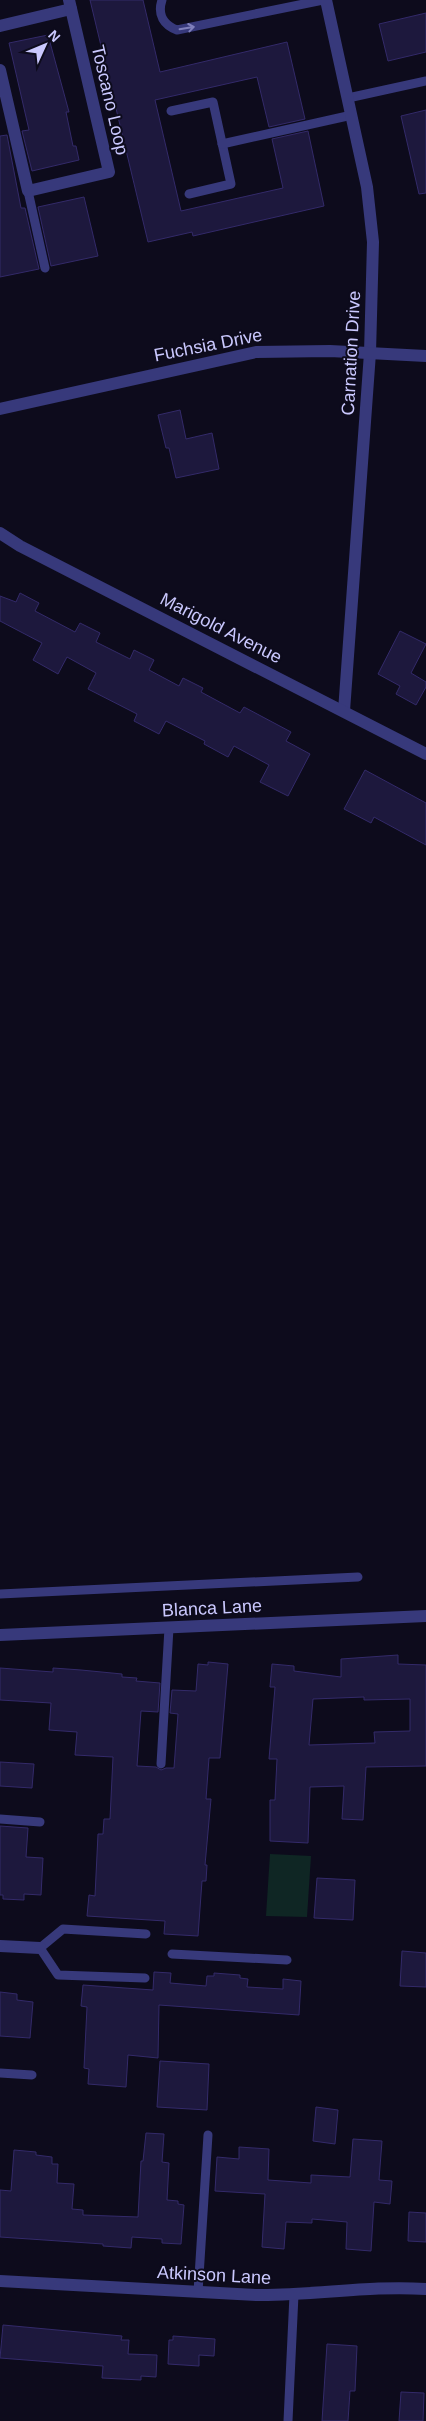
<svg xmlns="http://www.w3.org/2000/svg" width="426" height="2421" font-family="Helvetica,sans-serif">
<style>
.green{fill:#0f2624}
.building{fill:#1d183d;stroke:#332a69;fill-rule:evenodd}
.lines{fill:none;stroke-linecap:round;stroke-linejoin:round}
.lane{stroke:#37397b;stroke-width:9}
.street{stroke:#37397b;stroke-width:12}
.oneway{stroke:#8080bc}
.labels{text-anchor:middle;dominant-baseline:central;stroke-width:4;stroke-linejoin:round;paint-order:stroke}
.street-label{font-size:18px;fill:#cac8fe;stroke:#0d0b1c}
</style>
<rect width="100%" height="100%" fill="#0d0b1c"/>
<polygon class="green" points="270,1854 311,1856 307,1917 266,1916"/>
<g class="building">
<polygon points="90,0 143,0 160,72 287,42 305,119 269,127 257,77 155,100 181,211 283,188 272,139 308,131 324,206 193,236 192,232 148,242"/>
<polygon points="426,13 426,52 388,61 379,24"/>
<polygon points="48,35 69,112 66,112 73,146 76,146 79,160 32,171 22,131 29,130 9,43"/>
<polygon points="426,110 426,193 419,194 401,116"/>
<polygon points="7,135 21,208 25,208 39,269 0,277 0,136"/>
<polygon points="84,197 98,256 51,266 38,207"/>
<polygon points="180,410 186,439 212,433 219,469 176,478 169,448 166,448 158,415"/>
<polygon points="20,593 39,603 35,611 75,632 80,623 100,633 96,642 130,659 134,650 154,660 149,670 179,686 183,678 203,688 201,692 240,713 244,707 291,732 286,741 310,754 288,796 260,782 269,765 234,746 228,757 204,744 205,741 166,721 159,734 134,721 137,714 88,689 96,673 67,657 58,674 33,660 42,643 0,621 0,596 16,602"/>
<polygon points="400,631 426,644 411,673 426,682 426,687 416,705 396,694 400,686 378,674"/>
<polygon points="365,770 426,803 426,845 374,817 371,823 344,809"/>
<path d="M 398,1655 L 398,1664 L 426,1665 L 426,1766 L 366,1767 L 363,1820 L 342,1819 L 344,1786 L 310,1787 L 308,1843 L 270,1841 L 270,1800 L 275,1800 L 277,1759 L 269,1759 L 275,1687 L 270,1687 L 272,1664 L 294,1666 L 294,1671 L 341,1677 L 341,1659 ZM 364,1697 L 364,1700 L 410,1699 L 410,1731 L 374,1732 L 375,1743 L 309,1745 L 313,1699 Z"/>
<polygon points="208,1662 228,1664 220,1758 209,1758 206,1799 211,1799 205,1865 207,1865 206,1881 202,1881 198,1936 164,1934 165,1921 87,1916 89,1895 95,1896 98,1834 103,1834 104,1819 110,1819 113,1757 75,1755 77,1732 49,1730 51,1703 0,1700 0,1668 53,1672 53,1668 81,1670 122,1674 122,1677 137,1678 136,1681 160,1683 158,1712 141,1711 137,1766 156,1767 161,1770 166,1768 174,1768 178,1714 170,1713 172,1690 196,1691 198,1664 208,1665"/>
<polygon points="0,1762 34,1764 32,1788 0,1786"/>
<polygon points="0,1826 28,1828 26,1857 43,1858 41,1895 24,1894 24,1900 3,1899 3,1895 0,1895"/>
<polygon points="317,1878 355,1880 353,1920 314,1918"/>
<polygon points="402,1951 426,1953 426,1987 400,1986"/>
<polygon points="154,1972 171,1973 170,1983 206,1986 207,1976 214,1976 214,1973 240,1975 240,1978 248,1979 247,1987 283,1989 283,1979 301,1981 299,2015 159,2005 158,2058 128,2055 126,2087 88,2084 89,2069 84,2068 87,2007 81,2006 83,1985 153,1990"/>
<polygon points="0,1992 17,1994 17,2000 33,2002 30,2038 0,2036"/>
<polygon points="160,2061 209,2064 207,2110 157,2107"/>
<polygon points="316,2107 338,2110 335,2144 313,2141"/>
<polygon points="146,2133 164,2134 162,2162 169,2163 167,2200 178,2201 178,2204 184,2205 181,2244 162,2243 162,2239 132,2237 131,2248 103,2246 103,2244 0,2237 0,2190 11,2191 14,2150 36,2152 36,2155 52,2157 52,2164 58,2164 57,2183 74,2184 72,2209 83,2210 83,2215 138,2217 141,2161 143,2161"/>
<polygon points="353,2139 382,2141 379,2180 392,2181 390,2204 374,2202 371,2251 346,2249 347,2222 312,2219 312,2223 286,2222 284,2249 262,2247 265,2194 215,2191 217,2157 239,2159 239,2147 269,2149 268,2180 311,2183 311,2175 350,2177"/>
<polygon points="409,2212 426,2213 426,2242 408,2241"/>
<polygon points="3,2325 122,2336 121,2340 129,2340 128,2354 157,2355 156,2377 141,2376 141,2380 102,2378 103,2366 0,2358"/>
<polygon points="173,2336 215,2339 214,2356 199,2355 199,2366 168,2364 169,2340 173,2340"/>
<polygon points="327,2344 357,2346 355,2391 350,2391 348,2421 322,2421"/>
<polygon points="401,2392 424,2393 423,2421 399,2421"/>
</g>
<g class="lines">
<g class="lane">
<path d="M 162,0 C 157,15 164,25 177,30 L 323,0"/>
<polyline points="348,98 426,81"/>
<polyline points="171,111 213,102 231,184 189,194"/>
<polyline points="222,144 352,115"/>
<polyline points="28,191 45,268"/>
<polyline points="0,1594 358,1577"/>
<polyline points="161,1764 169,1628"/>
<polyline points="0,1819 40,1822"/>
<polyline points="172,1954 287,1960"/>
<polyline points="145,1978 58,1975 40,1948 63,1929 146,1934"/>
<polyline points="0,2073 32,2075"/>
<polyline points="198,2292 208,2135"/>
<polyline points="288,2421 294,2295"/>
</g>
<g class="street">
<polyline points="326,0 367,187 373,242 370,353 344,711"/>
<polyline points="0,26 71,9"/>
<polyline points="0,70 28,191 109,172 69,0"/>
<polyline points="0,409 256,352 330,351 426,356"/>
<polyline points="0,533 20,546 426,754"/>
<polyline points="0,1635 426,1616"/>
<polyline points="0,1946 40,1948"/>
<path d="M 0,2281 L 256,2295 C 313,2296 369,2285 426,2289"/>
</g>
</g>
<defs><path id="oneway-shaft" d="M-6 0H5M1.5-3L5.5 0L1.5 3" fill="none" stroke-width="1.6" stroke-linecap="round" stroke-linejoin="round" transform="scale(1.25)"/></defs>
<use class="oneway" href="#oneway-shaft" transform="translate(187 28) rotate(-9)"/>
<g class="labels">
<g class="street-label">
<text transform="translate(110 100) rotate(77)">Toscano Loop</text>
<text transform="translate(208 345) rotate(-11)">Fuchsia Drive</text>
<text transform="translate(351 353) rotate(-87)">Carnation Drive</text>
<text transform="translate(221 628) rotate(27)">Marigold Avenue</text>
<text transform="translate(212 1608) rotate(-3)">Blanca Lane</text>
<text transform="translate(214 2275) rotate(3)">Atkinson Lane</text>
</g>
</g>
<g transform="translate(45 45) rotate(46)" stroke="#0d0b1c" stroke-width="4" paint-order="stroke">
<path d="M0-4L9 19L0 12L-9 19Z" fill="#cac8fe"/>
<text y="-8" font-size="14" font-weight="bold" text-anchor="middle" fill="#cac8fe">N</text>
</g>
</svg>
